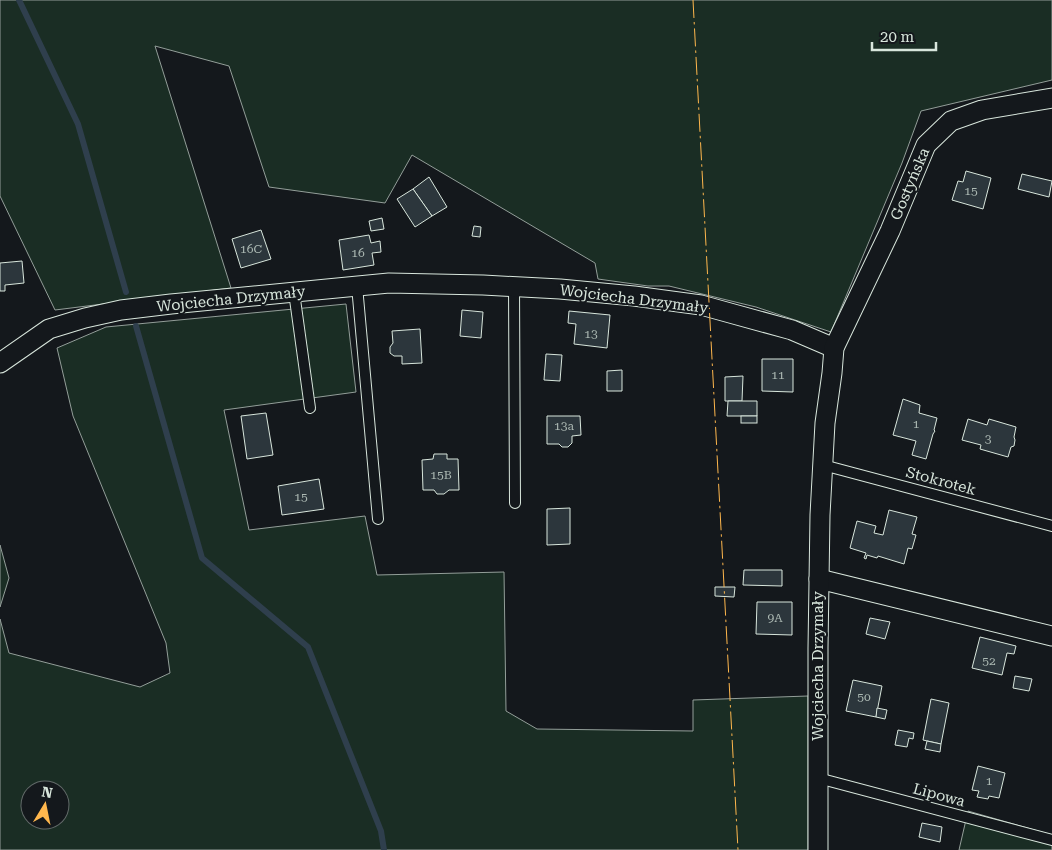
<svg xmlns="http://www.w3.org/2000/svg" width="1052" height="850" font-family="'Roboto Serif',serif">
<style>
.green{fill:#1a2d24;stroke:#939e99;fill-rule:evenodd}
.lines{fill:none;stroke-linecap:round;stroke-linejoin:round}
.stream{stroke:#2f3f4d;stroke-width:6}
.building{fill:#2c363c;stroke:#d8e6dc}
.service-casing{stroke:#d8e6dc;stroke-width:12}
.minor-casing{stroke:#d8e6dc;stroke-width:21}
.service{stroke:#14181c;stroke-width:10}
.minor{stroke:#14181c;stroke-width:19}
.power{stroke:#ffb74d;stroke-width:1;stroke-dasharray:18 4 2.5 4;stroke-linecap:butt}
.labels{text-anchor:middle;dominant-baseline:central;stroke-width:4;stroke-linejoin:round;paint-order:stroke}
.number-label{font-size:12px;fill:#adbab4}
.street-label{font-size:15px;fill:#d8e6dc;stroke:#14181c}
</style>
<rect width="100%" height="100%" fill="#14181c"/>
<g class="green">
<polygon points="0,0 1052,0 1052,80 921,111 902,163 831,332 756,307 669,286 648,286 598,279 595,263 412,155 385,203 269,187 229,66 155,46 231,288 55,310 0,196"/>
<path d="M 346,304 L 356,392 L 224,410 L 249,530 L 365,516 L 377,575 L 504,572 L 506,711 L 537,729 L 693,731 L 693,700 L 808,696 L 808,850 L 0,850 L 0,619 L 9,653 L 140,687 L 170,673 L 166,643 L 73,416 L 57,348 L 106,327 ZM 30,790 L 60,790 L 60,820 L 30,820 Z"/>
<polygon points="0,545 9,578 0,607"/>
<polygon points="968,811 1052,835 1052,850 959,850"/>
</g>
<g class="lines">
<g class="stream">
<polyline points="19,0 78,124 126,292"/>
<polyline points="136,326 202,558 308,647 381,831 384,850"/>
</g>
</g>
<g class="building">
<polygon points="966,171 991,178 983,209 952,200 958,181 963,182"/>
<polygon points="1022,174 1052,181 1049,197 1018,189"/>
<polygon points="429,177 447,207 432,216 413,189"/>
<polygon points="413,189 432,216 415,227 397,199"/>
<polygon points="382,218 384,229 371,231 369,221"/>
<polygon points="474,226 481,227 480,237 472,236"/>
<polygon points="261,230 271,259 241,268 232,239"/>
<polygon points="369,235 371,243 380,241 381,252 372,253 374,265 343,270 339,240"/>
<polygon points="22,261 24,283 5,285 5,291 0,291 0,263"/>
<polygon points="462,310 483,312 481,338 460,336"/>
<polygon points="569,311 610,315 607,348 574,344 576,324 568,323"/>
<polygon points="420,329 422,363 402,364 402,356 394,356 390,353 390,347 393,343 392,331"/>
<polygon points="546,354 562,355 560,381 544,380"/>
<polygon points="762,359 793,359 793,392 762,391"/>
<polygon points="622,370 622,391 607,391 607,371"/>
<polygon points="743,376 742,401 725,401 725,377"/>
<polygon points="903,399 920,405 919,413 937,418 934,430 935,431 933,434 926,459 912,455 916,441 893,435"/>
<polygon points="728,401 757,401 757,416 727,416"/>
<polygon points="266,413 273,455 247,459 241,416"/>
<polygon points="547,416 580,416 581,435 572,436 572,443 568,447 562,447 559,444 547,444"/>
<rect x="741" y="416" width="16" height="7"/>
<polygon points="968,419 987,425 989,419 1016,427 1014,437 1015,440 1014,446 1011,447 1008,457 980,449 981,445 962,440"/>
<polygon points="434,454 447,454 447,459 458,459 459,490 449,490 444,494 437,494 434,490 423,490 422,460 433,459"/>
<polygon points="319,479 324,509 282,515 278,486"/>
<polygon points="570,508 570,544 547,545 547,509"/>
<polygon points="889,510 917,517 912,534 916,535 912,549 908,548 904,564 878,556 877,558 867,555 866,559 864,558 866,553 850,548 857,521 876,526 874,533 883,535"/>
<polygon points="744,570 782,570 782,586 743,585"/>
<polygon points="715,587 735,587 734,597 715,596"/>
<polygon points="757,602 792,602 792,635 756,634"/>
<polygon points="870,618 890,622 885,639 866,634"/>
<polygon points="980,637 1016,646 1014,654 1007,653 1002,675 972,668"/>
<polygon points="1015,676 1032,679 1029,691 1013,688"/>
<polygon points="853,680 882,686 876,717 846,711"/>
<polygon points="931,699 949,703 941,744 923,740"/>
<polygon points="877,708 887,710 885,719 876,717"/>
<polygon points="898,730 914,733 913,739 909,738 907,747 895,745"/>
<polygon points="927,741 941,744 940,752 925,749"/>
<polygon points="978,766 1005,773 999,798 989,796 988,799 977,797 979,791 972,790"/>
<polygon points="922,823 942,827 940,842 919,837"/>
</g>
<g class="lines">
<defs>
<g id="service">
<polyline points="357,286 378,519"/>
<polyline points="514,286 515,503"/>
<polyline points="294,292 310,408"/>
<polyline points="823,465 1052,526"/>
<polyline points="818,778 1052,840"/>
</g>
<g id="minor">
<polyline points="0,363 49,329 85,318 121,310 171,304 389,283 483,285 560,289 634,296 701,305 792,330 834,348"/>
<polyline points="819,579 1052,636"/>
<polyline points="818,850 818,648 820,515 825,423 832,373 834,348 890,231 926,145 951,121 982,110 1052,98"/>
</g>
</defs>
<use href="#service" class="service-casing"/>
<use href="#minor" class="minor-casing"/>
<use href="#service" class="service"/>
<use href="#minor" class="minor"/>
<polyline class="power" points="693,0 738,850"/>
</g>
<g class="labels">
<g class="number-label">
<text x="971" y="191">15</text>
<text x="251" y="249">16C</text>
<text x="358" y="253">16</text>
<text x="591" y="334">13</text>
<text x="778" y="375">11</text>
<text x="916" y="424">1</text>
<text x="564" y="426">13a</text>
<text x="988" y="439">3</text>
<text x="441" y="475">15B</text>
<text x="301" y="497">15</text>
<text x="775" y="618">9A</text>
<text x="989" y="661">52</text>
<text x="864" y="697">50</text>
<text x="989" y="781">1</text>
</g>
<g class="street-label">
<text transform="translate(910 184) rotate(-67)">Gostyńska</text>
<text transform="translate(231 299) rotate(-6)">Wojciecha Drzymały</text>
<text transform="translate(634 299) rotate(7)">Wojciecha Drzymały</text>
<text transform="translate(941 481) rotate(15)">Stokrotek</text>
<text transform="translate(818 666) rotate(-90)">Wojciecha Drzymały</text>
<text transform="translate(939 795) rotate(15)">Lipowa</text>
</g>
</g>
<g transform="translate(45 805) rotate(10)"><circle r="24" fill="#14181c" stroke="#626a69"/>
<path d="M0-4L9 19L0 12L-9 19Z" fill="#ffb74d"/>
<text y="-8" font-size="14" font-weight="bold" text-anchor="middle" fill="#d8e6dc">N</text>
</g>
<path d="M872 42v8h64v-8" fill="none" stroke="#d8e6dc" stroke-width="2.5"/>
<text x="880" y="42" font-size="15" fill="#d8e6dc" stroke="#14181c" stroke-width="4" paint-order="stroke">20 m</text>
</svg>
